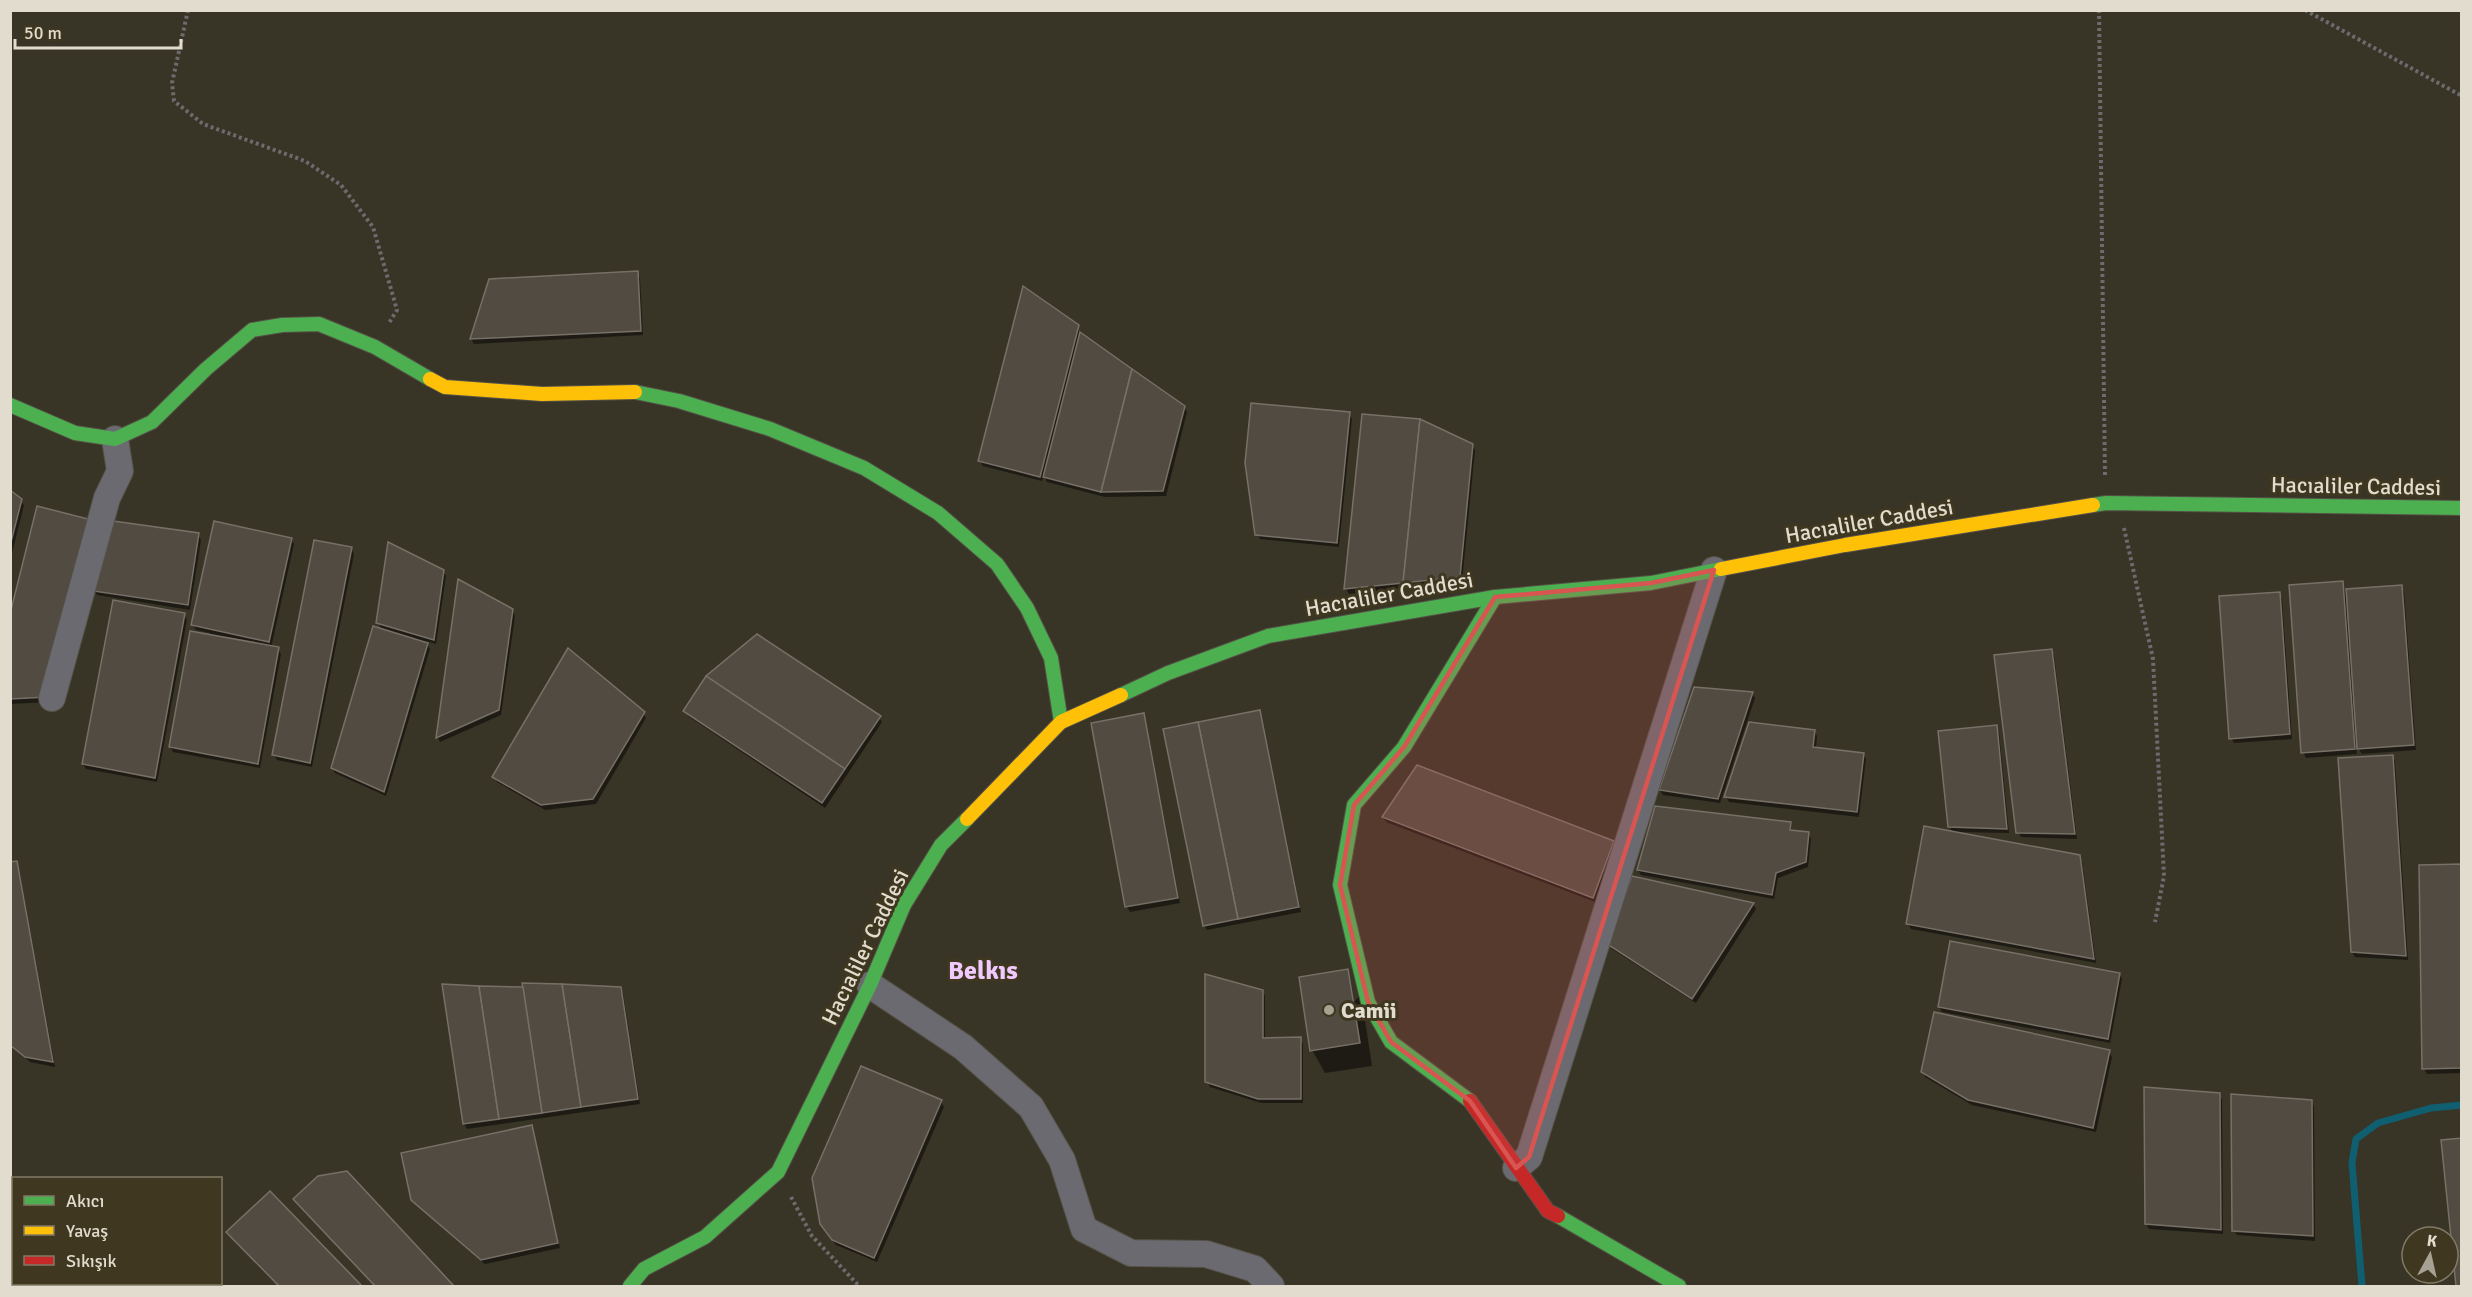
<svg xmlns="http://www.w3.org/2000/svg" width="2472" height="1297" font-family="Signika,sans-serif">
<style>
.shadow{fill:#0007}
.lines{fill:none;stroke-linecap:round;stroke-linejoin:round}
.stream{stroke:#105f70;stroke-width:7}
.building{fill:#514b42;stroke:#777067;stroke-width:1.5}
.street-casing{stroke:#555146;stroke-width:28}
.fast-casing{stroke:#555146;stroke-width:16}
.slow-casing{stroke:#555146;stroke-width:16}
.jam-casing{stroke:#555146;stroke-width:16}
.path{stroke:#6d6b6e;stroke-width:4;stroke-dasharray:3 3;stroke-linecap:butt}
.street{stroke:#6b6a71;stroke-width:26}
.fast{stroke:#4caf50;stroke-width:14}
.slow{stroke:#ffc107;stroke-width:14}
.jam{stroke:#c62828;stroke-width:14}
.marked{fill:#d95552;fill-opacity:0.2;stroke:#d95552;stroke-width:4.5;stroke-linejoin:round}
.poi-dot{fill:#a6a193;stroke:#3f371f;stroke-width:2}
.labels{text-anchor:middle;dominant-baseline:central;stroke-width:6;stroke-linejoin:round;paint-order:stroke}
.street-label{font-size:22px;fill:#e1dcce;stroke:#3f371f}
.poi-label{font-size:22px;font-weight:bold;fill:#e1dcce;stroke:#3f371f;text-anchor:start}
.quarter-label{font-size:26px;font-weight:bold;fill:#f0cafe;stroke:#3f371f}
</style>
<rect width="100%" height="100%" fill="#383426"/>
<g class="shadow">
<polygon points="637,273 640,278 643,335 474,344 471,339 490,280"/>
<polygon points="1077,326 1080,334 1184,407 1187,412 1166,496 1105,497 1047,482 1044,476 1042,481 983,466 980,461"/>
<polygon points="1349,414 1352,419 1339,547 1260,539 1257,534"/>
<polygon points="1363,415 1472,445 1475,450 1462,582 1349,594 1346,589"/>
<polygon points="10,492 24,505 10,561"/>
<polygon points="198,535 201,540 190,610 97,595 94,590"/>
<polygon points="291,539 294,544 271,648 278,649 281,654 260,768 173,752 170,747 210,633 196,630 193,625"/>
<polygon points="351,548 354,554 312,767 277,760 274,755"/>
<polygon points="443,571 446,576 436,644 425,641 430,649 386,796 335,773 332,768 383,631 378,623"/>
<polygon points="460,581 512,610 515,616 501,715 440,742 438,738"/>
<polygon points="2342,583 2345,591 2401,587 2404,592 2416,750 2362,754 2356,745 2357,754 2306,758 2303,752"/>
<polygon points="2279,594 2282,599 2292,739 2234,743 2231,738"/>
<polygon points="184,615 187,620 157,782 86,769 83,764"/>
<polygon points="10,620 50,702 10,704"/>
<polygon points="2051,650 2054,655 2077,839 2021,837 2018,832"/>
<polygon points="1695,689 1752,693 1755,698 1720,803 1663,795 1660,790"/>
<polygon points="685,711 879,717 882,722 825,808 688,716"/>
<polygon points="1259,711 1262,716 1301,912 1207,930 1204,925"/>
<polygon points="643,713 646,718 596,804 545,810 497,782 494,777"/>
<polygon points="1143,715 1146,720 1180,903 1130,912 1127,907 1093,724"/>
<polygon points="1996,727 1999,732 2009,833 1958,832 1958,834 2079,856 2082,861 2096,963 1911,929 1908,924 1953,833 1949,826"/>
<polygon points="1814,731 1817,736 1816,749 1863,754 1866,759 1859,817 1729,802 1726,797"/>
<polygon points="2392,756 2395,761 2408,960 2355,957 2352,952"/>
<polygon points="1383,817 1613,842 1616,847 1595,902 1386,822"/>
<polygon points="1790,823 1792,832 1808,834 1811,839 1808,867 1778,878 1774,899 1641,875 1638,870"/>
<polygon points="16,863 19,868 55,1067 30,1062 10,1043"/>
<polygon points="2462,866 2462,1073 2427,1074 2424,1069"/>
<polygon points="1753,904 1756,909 1696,1003 1612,949 1609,944"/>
<polygon points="2119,974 2122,979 2110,1043 1942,1012 1939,1007"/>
<polygon points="444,986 525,989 620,988 623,993 640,1104 467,1129 464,1124"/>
<polygon points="1262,991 1265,996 1265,1039 1300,1039 1303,1044 1303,1103 1261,1103 1210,1087 1207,1081"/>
<polygon points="1361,994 1372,1066 1325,1073 1312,1050"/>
<polygon points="2109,1052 2112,1057 2096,1132 1972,1105 1925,1077 1922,1071"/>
<polygon points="2219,1094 2222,1100 2223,1234 2149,1229 2146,1224"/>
<polygon points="2312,1101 2314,1107 2315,1241 2237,1235 2234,1230"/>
<polygon points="941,1102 944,1107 877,1262 836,1245 825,1230"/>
<polygon points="531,1126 560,1248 485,1264 416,1205 413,1199"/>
<polygon points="346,1173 452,1286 375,1286 298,1204"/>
<polygon points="270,1193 360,1286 279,1286 231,1237"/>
</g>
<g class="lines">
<polyline class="stream" points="2362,1286 2352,1163 2356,1139 2378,1123 2431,1108 2462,1105"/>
</g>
<g class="building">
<polygon points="638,271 641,331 470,339 489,279"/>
<polygon points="1023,286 1079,325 1040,477 978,461"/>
<polygon points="1080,332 1132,369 1101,492 1043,477"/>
<polygon points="1132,369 1185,406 1163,491 1101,492"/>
<polygon points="1251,403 1350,412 1337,543 1255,535 1245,463"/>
<polygon points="1362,414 1420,419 1403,583 1344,589"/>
<polygon points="1420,419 1473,444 1460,577 1403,583"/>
<polygon points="10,490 22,499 10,546"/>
<polygon points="37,506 92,520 48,697 10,699 10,614"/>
<polygon points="113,521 199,533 188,605 93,591"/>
<polygon points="214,521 292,538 269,642 191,625"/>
<polygon points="314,540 352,547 310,763 272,755"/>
<polygon points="388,542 444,570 434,640 376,623"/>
<polygon points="458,579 513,609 499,710 436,738"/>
<polygon points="2343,581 2355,749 2301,753 2289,585"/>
<polygon points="2402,585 2414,745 2357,749 2346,589"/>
<polygon points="2280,592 2290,734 2229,739 2219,596"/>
<polygon points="113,600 185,613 155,778 82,764"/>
<polygon points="373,626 428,643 384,792 331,768"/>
<polygon points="190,631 279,647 258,764 169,747"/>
<polygon points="757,634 881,716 845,769 706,676"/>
<polygon points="568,648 645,712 593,799 541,805 492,777"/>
<polygon points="2052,649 2075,834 2016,833 1994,655"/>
<polygon points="706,676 845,769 822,803 683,711"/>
<polygon points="1694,687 1753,692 1718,799 1659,790"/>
<polygon points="1260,710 1299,907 1238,919 1198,722"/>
<polygon points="1144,713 1178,898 1125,907 1091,723"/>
<polygon points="1198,722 1238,919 1203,926 1163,729"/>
<polygon points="1749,722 1815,730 1813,747 1864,753 1857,812 1724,797"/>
<polygon points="1997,725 2007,829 1948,827 1938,731"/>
<polygon points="2393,755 2406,956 2351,952 2338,758"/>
<polygon points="1417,765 1614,841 1593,898 1382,817"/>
<polygon points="1655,806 1791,822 1790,830 1809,832 1806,862 1776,873 1772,895 1637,870"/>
<polygon points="1924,826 2080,855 2094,959 1906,924"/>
<polygon points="17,861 53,1062 25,1057 10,1045 10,862"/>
<polygon points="2462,864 2462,1068 2422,1069 2419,865"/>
<polygon points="1632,876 1754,903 1692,999 1607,944"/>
<polygon points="1950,941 2120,973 2108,1039 1938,1007"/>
<polygon points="1348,969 1360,1043 1310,1051 1299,977"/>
<polygon points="1205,974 1263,990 1263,1038 1301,1037 1301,1099 1258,1099 1205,1082"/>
<polygon points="522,983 562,984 581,1107 542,1113"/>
<polygon points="442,984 479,986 499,1119 463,1124"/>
<polygon points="562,984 621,987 638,1099 581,1107"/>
<polygon points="479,986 523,987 542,1113 499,1119"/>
<polygon points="1934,1012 2110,1050 2093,1128 1968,1100 1921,1072"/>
<polygon points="861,1066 942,1100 874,1258 832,1240 820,1224 812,1178"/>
<polygon points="2144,1087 2220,1093 2221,1230 2145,1224"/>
<polygon points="2231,1094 2312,1100 2313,1236 2232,1231"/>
<polygon points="532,1125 558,1243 481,1260 411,1200 401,1153"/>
<polygon points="2462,1138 2462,1286 2456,1286 2441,1140"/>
<polygon points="347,1171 454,1286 375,1286 293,1199 318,1176"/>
<polygon points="270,1191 362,1286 279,1286 226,1232"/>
</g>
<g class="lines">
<defs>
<g id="street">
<polyline points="52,698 107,498 120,471 115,439"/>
<polyline points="870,985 963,1047 1031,1107 1062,1160 1084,1229 1131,1253 1206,1254 1255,1269 1271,1286"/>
<polyline points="1516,1168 1529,1157 1714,570"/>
</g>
<g id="fast">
<polyline points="635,392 679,401 770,429 864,468 938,513 997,564 1027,608 1051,658 1061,722"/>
<polyline points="10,405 75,433 115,439 152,422 206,369 252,330 282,325 319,324 375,347 430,379"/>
<polyline points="2093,505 2106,503 2462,508"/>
<polyline points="1121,695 1168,673 1268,636 1495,597 1651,583 1721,569"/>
<polyline points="1470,1101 1391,1042 1368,1002 1340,885 1354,805 1404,747 1495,597"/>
<polyline points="1558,1216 1679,1286"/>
<polyline points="630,1286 644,1269 705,1237 778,1172 870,985 904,905 941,845 967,819"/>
</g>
<g id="slow">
<polyline points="430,379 445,387 542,394 635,392"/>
<polyline points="1721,569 1845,545 2093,505"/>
<polyline points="967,819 1061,722 1121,695"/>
</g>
<polyline id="jam" points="1470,1101 1548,1211 1558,1216"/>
</defs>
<use href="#street" class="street-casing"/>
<use href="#fast" class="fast-casing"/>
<use href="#slow" class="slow-casing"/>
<use href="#jam" class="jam-casing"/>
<g class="path">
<polyline points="188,10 172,83 174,101 203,124 305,161 341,185 373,227 397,310 389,323"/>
<polyline points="2099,10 2105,475"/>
<polyline points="2305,10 2462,96"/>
<polyline points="2124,528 2153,659 2164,876 2155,922"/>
<polyline points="791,1197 812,1236 859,1286"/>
</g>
<use href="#street" class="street"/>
<use href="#fast" class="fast"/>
<use href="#slow" class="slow"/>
<use href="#jam" class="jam"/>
</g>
<path class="marked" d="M 1714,570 L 1529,1157 L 1516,1168 L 1470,1101 L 1391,1042 L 1368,1002 L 1340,885 L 1354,805 L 1404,747 L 1495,597 L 1651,583 Z"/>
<circle class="poi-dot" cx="1329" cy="1010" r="6"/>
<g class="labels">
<g class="street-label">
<text transform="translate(2356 486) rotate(1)">Hacıaliler Caddesi</text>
<text transform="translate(1869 521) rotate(-10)">Hacıaliler Caddesi</text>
<text transform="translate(1389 594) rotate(-10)">Hacıaliler Caddesi</text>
<text transform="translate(865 947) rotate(-64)">Hacıaliler Caddesi</text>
</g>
<g class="poi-label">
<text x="1341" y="1010">Camii</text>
</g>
<g class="quarter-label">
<text x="983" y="971">Belkıs</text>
</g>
</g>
<rect width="2472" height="1297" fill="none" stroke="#e1dcce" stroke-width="24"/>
<rect x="12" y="1177" width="210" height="108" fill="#3f371f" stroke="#807965" stroke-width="1.5"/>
<rect x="24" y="1196" width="30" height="9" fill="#4caf50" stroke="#807965" stroke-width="1.5"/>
<text x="66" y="1207" font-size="18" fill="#e1dcce">Akıcı</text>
<rect x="24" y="1226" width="30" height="9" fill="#ffc107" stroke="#807965" stroke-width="1.5"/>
<text x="66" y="1237" font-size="18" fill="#e1dcce">Yavaş</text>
<rect x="24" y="1256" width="30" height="9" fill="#c62828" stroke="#807965" stroke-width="1.5"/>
<text x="66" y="1267" font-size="18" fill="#e1dcce">Sıkışık</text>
<g transform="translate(2430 1255) rotate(8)"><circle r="28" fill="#3f371f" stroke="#807965" stroke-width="1.5"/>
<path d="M0-4.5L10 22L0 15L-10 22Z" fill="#a6a193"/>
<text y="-9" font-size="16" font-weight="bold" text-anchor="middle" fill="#e1dcce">K</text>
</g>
<path d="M15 39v9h166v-9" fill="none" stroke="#e1dcce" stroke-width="3"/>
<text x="24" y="39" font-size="18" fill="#e1dcce" stroke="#3f371f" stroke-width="4.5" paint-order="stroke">50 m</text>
</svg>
